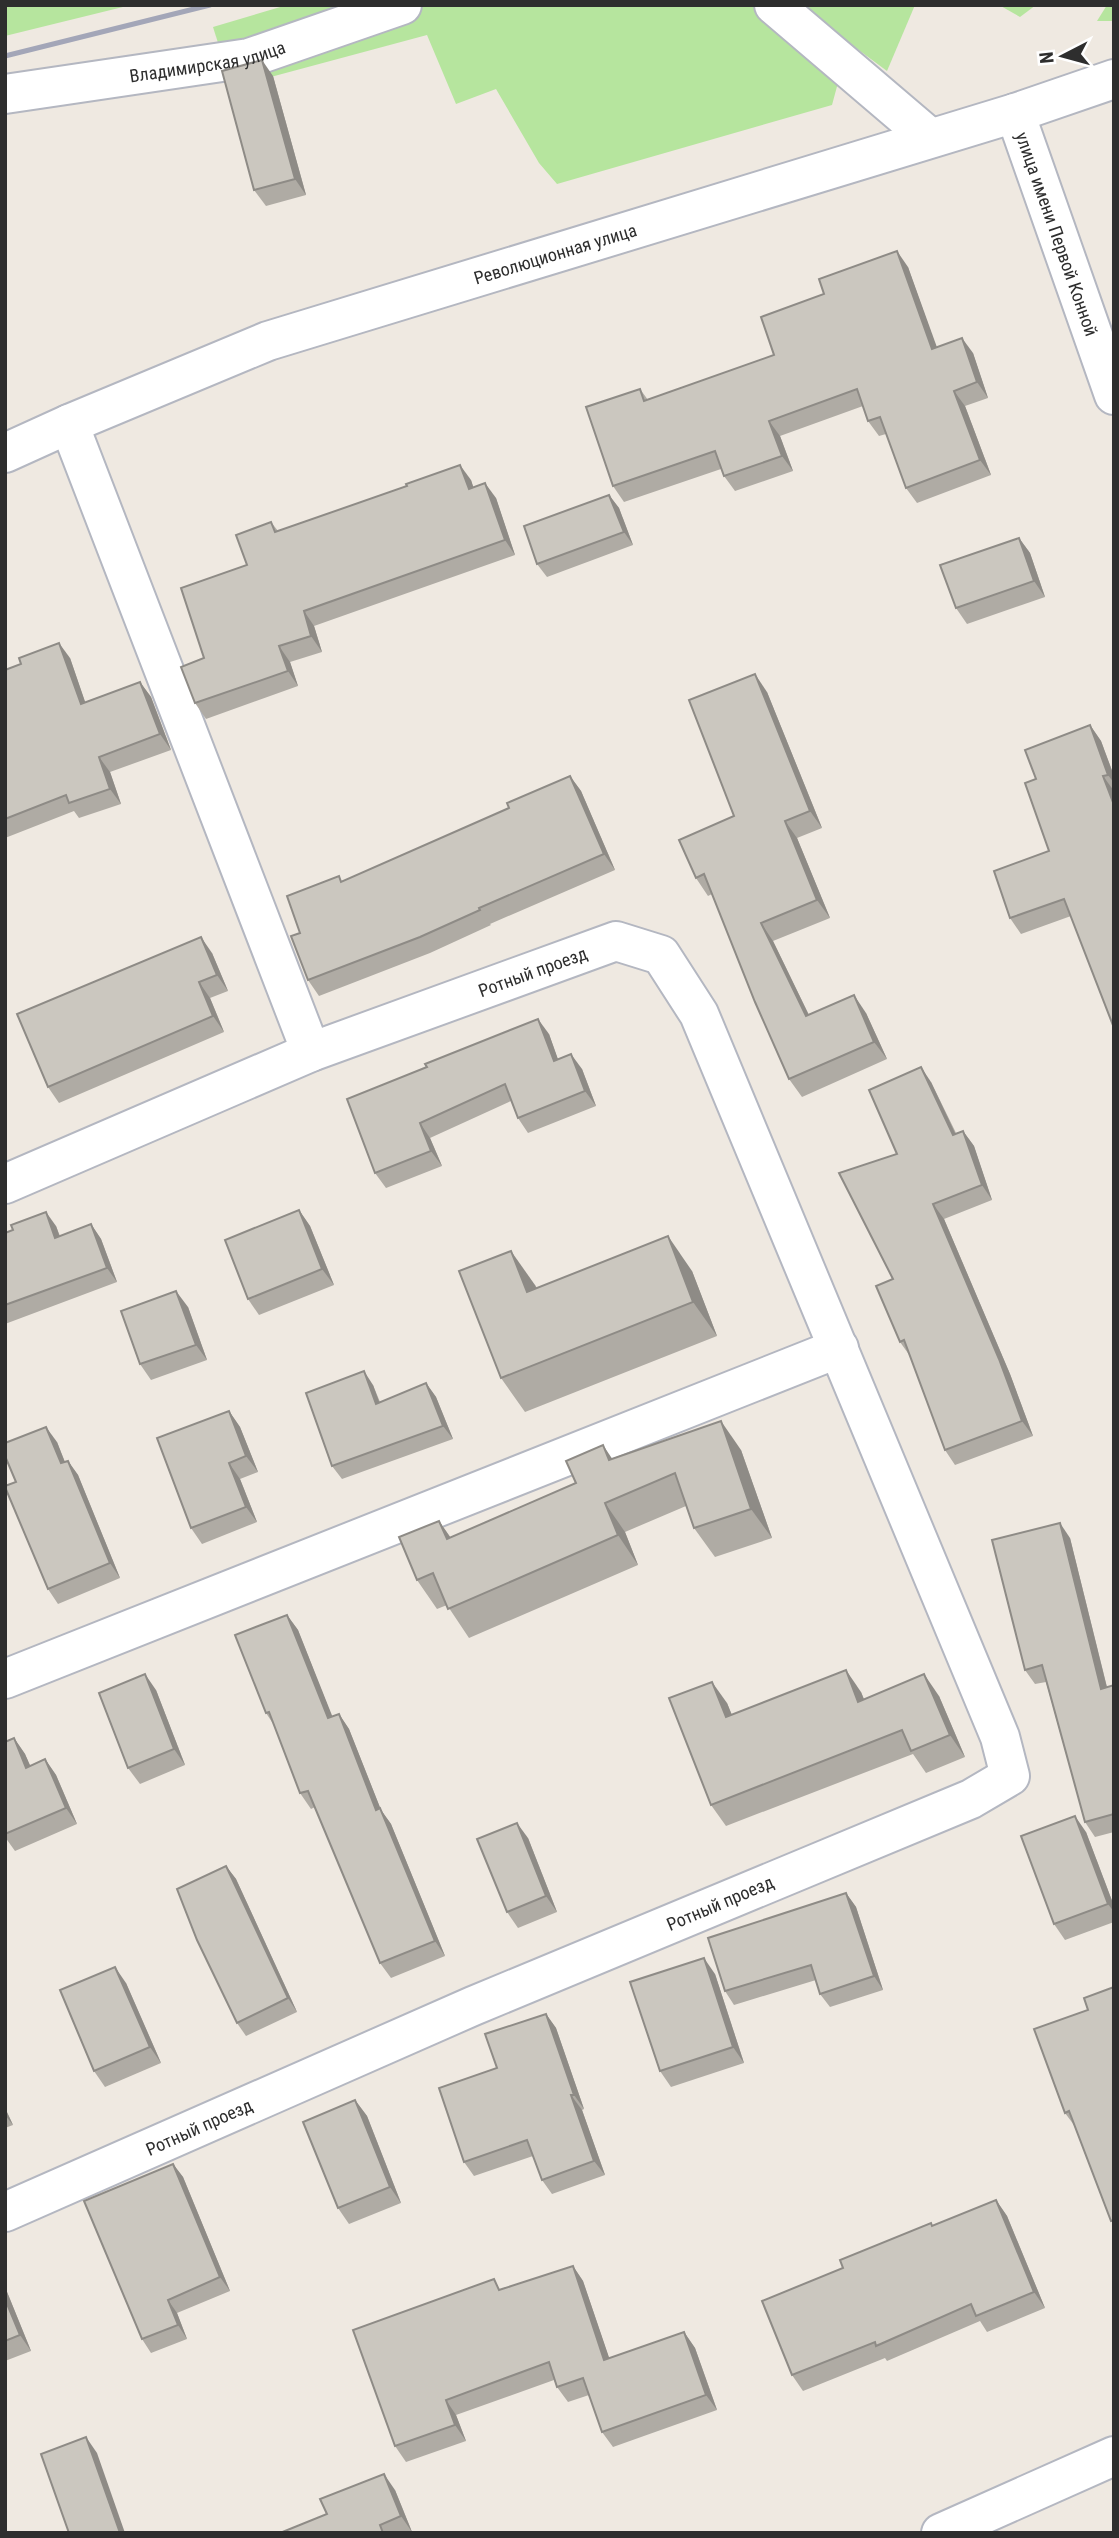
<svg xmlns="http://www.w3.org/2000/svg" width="1119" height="2538" font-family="'Roboto Condensed',sans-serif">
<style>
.grass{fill:#b6e59e}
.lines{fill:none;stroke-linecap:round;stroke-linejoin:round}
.minor-casing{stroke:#b4b7c1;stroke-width:42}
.tertiary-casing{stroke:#b4b7c1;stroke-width:42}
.minor{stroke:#fff;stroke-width:38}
.tertiary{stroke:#fff;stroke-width:38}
.rail{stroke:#a3a6b8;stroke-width:5}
.wall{fill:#afaba4}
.shaded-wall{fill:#8e8b86}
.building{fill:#cbc7bf;stroke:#8e8b86;stroke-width:2}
.labels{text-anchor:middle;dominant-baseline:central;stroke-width:5;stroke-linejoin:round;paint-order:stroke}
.street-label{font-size:18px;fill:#2e2e2e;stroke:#fff}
</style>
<rect width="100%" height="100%" fill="#efe9e1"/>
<g class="grass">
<polygon points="5,5 131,5 5,36"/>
<polygon points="287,5 356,5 219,46 213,27"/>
<polygon points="428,5 756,5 839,79 832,105 557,184 539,163 496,89 456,104 427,35 234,87 385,17"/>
<polygon points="798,5 915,5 887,71"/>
<polygon points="999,5 1036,5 1020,17"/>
<polygon points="1107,5 1114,5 1114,21 1097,21"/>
</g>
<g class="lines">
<defs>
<g id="minor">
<polyline points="774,5 930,138"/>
<path id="s1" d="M 5,94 L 249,58 L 402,5"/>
<path id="s2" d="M 1015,113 L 1114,395"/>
<polyline points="69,424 311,1052"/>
<path id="s3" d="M 5,1184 L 311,1052 L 616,941 L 661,955 L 699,1014 L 1000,1737 L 1010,1776 L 971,1799 L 473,2006 L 5,2212"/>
<polyline points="5,1679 839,1348"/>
</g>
<g id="tertiary">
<path id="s4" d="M 5,453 L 69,424 L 268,341 L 1015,113 L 1114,79"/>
<polyline points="941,2533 1114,2456"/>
</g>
</defs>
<use href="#minor" class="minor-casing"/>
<use href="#tertiary" class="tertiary-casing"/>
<use href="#minor" class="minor"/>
<use href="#tertiary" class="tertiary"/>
<polyline class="rail" points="5,56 210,5"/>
</g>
<g class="wall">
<polygon points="273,76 306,195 266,206 254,190"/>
<polygon points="908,267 936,347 973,353 988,398 965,406 991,475 917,503 906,488 886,434 879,436 868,421 863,406 780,436 793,471 735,491 724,476 721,469 624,502 613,486 640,389 648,400 774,355"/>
<polygon points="471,480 473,487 496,498 515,555 314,626 322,652 290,662 298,686 206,719 195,703 204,658 247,565 271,522 278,531"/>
<polygon points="609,495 619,508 633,545 547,577 537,564"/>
<polygon points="1019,538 1030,553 1045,597 967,624 956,608"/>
<polygon points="70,658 85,702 140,682 151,697 171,750 110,772 121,804 79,818 74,811 5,838 5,670"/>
<polygon points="767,692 822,828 797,838 830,918 773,941 809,1015 866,1013 887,1059 802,1097 789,1079 712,894 708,896 696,878 734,816"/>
<polygon points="1090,725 1101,741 1114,776 1114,1028 1071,916 1021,934 1010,918 1049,851 1036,779"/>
<polygon points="570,776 581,791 615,870 490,924 491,925 430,953 319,996 308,980 343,881 509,808"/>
<polygon points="212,953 228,991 210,998 224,1032 59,1103 48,1087"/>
<polygon points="549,1034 558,1060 582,1069 596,1106 528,1133 518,1118 511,1101 430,1138 442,1166 386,1188 375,1173 347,1099"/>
<polygon points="931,1082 956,1133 963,1131 974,1146 992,1200 944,1219 1010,1374 1033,1436 955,1465 945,1450 910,1356 900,1342 893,1279 897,1154"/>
<polygon points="299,1210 310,1226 334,1285 259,1315 248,1299"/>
<polygon points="91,1224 101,1239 117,1282 5,1324 5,1233 13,1230 56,1226 60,1236"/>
<polygon points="692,1271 717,1336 525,1412 501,1378 535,1285 537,1288"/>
<polygon points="188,1307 207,1360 151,1380 140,1364"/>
<polygon points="426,1383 436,1397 453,1439 342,1479 332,1466 373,1385 380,1402"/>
<polygon points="229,1411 240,1427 258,1472 240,1479 257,1522 202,1544 191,1528"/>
<polygon points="57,1442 65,1462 68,1461 78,1475 120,1578 58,1604 48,1589 16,1482"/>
<polygon points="741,1450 772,1538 715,1557 694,1528 686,1506 625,1532 638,1565 469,1638 447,1605 437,1609 417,1580 439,1521 451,1538 576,1483 612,1459"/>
<polygon points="1070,1538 1107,1687 1114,1685 1114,1832 1095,1837 1085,1822 1046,1682 1035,1684 1025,1670"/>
<polygon points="287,1615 298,1630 332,1717 339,1714 349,1729 381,1810 391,1824 445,1956 391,1978 380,1963 315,1807 311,1809 300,1793 274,1725 266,1713"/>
<polygon points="156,1690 185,1765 140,1784 128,1768"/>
<polygon points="861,1692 864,1699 939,1696 965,1757 926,1773 913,1754 726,1826 711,1805 727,1703 732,1715"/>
<polygon points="14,1738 25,1754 30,1766 45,1759 56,1775 77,1824 15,1851 5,1837 5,1742"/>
<polygon points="1086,1832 1114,1906 1114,1922 1065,1940 1054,1924"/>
<polygon points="528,1838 557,1912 518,1928 507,1912"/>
<polygon points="226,1866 236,1879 297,2012 246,2036 237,2023"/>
<polygon points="846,1893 856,1907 883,1990 830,2007 820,1994 816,1980 734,2005 725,1991"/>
<polygon points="715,1974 744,2063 671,2087 660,2071"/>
<polygon points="126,1983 161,2063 105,2087 94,2071"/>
<polygon points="1114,1987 1114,2224 1111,2221 1074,2125 1065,2113 1088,2010"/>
<polygon points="546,2014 556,2028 584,2109 582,2110 605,2175 552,2194 542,2180 533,2156 474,2176 464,2162 497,2068"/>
<polygon points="355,2100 367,2116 401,2203 349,2224 338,2208"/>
<polygon points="5,2108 13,2125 5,2128"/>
<polygon points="173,2164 183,2177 230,2291 177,2313 187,2339 151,2353 142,2339"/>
<polygon points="996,2200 1007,2216 1045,2308 987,2332 980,2321 887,2361 885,2358 803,2391 792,2375 843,2268 933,2226"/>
<polygon points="573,2266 583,2281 609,2358 684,2332 695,2348 717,2410 613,2447 602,2432 589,2395 568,2402 557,2387 554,2380 456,2415 466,2441 406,2462 395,2446 502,2289"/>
<polygon points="5,2287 31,2351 5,2361"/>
<polygon points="395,2490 412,2532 280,2533"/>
</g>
<g class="shaded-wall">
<polygon points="262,60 273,76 306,195 295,179"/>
<polygon points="897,251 908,267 943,364 932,349"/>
<polygon points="962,338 973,353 988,398 977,382"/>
<polygon points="954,391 965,406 991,475 980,460"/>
<polygon points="769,421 780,436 793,471 782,456"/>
<polygon points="460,465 471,480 479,504 469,489"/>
<polygon points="485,483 496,498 515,555 505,540"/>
<polygon points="609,495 619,508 633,545 624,532"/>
<polygon points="1019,538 1030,553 1045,597 1034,581"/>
<polygon points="304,611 314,626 322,652 311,636"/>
<polygon points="59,643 70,658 91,719 81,704"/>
<polygon points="279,646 290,662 298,686 288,671"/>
<polygon points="755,674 767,692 822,828 810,811"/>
<polygon points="140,682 151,697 171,750 160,734"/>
<polygon points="1090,725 1101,741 1114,776 1114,783 1108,775"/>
<polygon points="99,757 110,772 121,804 110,789"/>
<polygon points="570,776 581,791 615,870 604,854"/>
<polygon points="1103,776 1114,791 1114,805"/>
<polygon points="785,821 797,838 830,918 817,900"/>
<polygon points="761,923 773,941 818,1034 806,1016"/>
<polygon points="201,937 212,953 228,991 217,975"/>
<polygon points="199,982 210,998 224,1032 213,1016"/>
<polygon points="854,995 866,1013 887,1059 874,1042"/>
<polygon points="538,1019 549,1034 564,1076 554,1061"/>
<polygon points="571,1054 582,1069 596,1106 585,1091"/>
<polygon points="921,1067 931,1082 963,1150 953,1135"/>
<polygon points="420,1123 430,1138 442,1166 431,1151"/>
<polygon points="963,1131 974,1146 992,1200 982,1185"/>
<polygon points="933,1204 944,1219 1010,1374 1033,1436 1022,1421"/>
<polygon points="299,1210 310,1226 334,1285 322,1269"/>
<polygon points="46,1212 56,1226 65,1252 55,1238"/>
<polygon points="91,1224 101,1239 117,1282 107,1268"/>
<polygon points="668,1236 692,1271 717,1336 693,1302"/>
<polygon points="511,1251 535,1285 551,1327 527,1292"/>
<polygon points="176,1291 188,1307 207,1360 196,1345"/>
<polygon points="364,1371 373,1385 385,1418 376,1404"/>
<polygon points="426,1383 436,1397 453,1439 443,1426"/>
<polygon points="229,1411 240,1427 258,1472 246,1456"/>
<polygon points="721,1421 741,1450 772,1538 751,1509"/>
<polygon points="46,1427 57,1442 71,1478 61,1463"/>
<polygon points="603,1445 623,1475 609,1460"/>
<polygon points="68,1461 78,1475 120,1578 110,1563"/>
<polygon points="229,1463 240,1479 257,1522 246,1507"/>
<polygon points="605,1503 625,1532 638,1565 618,1535"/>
<polygon points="439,1521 459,1550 447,1539"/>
<polygon points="1060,1523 1070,1538 1111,1704 1101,1689"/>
<polygon points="287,1615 298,1630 339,1733 328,1718"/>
<polygon points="846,1670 861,1692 873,1723 858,1702"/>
<polygon points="145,1674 156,1690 185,1765 174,1749"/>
<polygon points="924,1674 939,1696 965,1757 950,1735"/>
<polygon points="712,1682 727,1703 741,1738 726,1717"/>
<polygon points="339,1714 349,1729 381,1810 391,1824 445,1956 435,1941 376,1810"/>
<polygon points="14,1738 25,1754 38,1783 26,1768"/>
<polygon points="45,1759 56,1775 77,1824 66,1808"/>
<polygon points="1075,1816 1086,1832 1114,1906 1114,1912 1108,1904"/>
<polygon points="517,1823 528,1838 557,1912 546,1896"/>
<polygon points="226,1866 236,1879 297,2012 288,1998"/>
<polygon points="846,1893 856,1907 883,1990 874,1976"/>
<polygon points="704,1958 715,1974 744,2063 733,2047"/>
<polygon points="115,1967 126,1983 161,2063 150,2047"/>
<polygon points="546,2014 556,2028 584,2109 574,2095"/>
<polygon points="571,2095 582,2110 605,2175 594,2161"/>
<polygon points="355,2100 367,2116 401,2203 390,2187"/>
<polygon points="5,2108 13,2125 5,2115"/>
<polygon points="173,2164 183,2177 230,2291 220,2277"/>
<polygon points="996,2200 1007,2216 1045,2308 1034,2292"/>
<polygon points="573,2266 583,2281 615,2375 604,2360"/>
<polygon points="5,2287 31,2351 20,2335 5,2299"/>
<polygon points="168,2300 177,2313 187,2339 178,2325"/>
<polygon points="684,2332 695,2348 717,2410 706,2395"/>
<polygon points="446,2400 456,2415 466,2441 455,2425"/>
<polygon points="86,2437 97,2453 125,2533 120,2533"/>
<polygon points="384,2474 395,2490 412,2532 401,2516"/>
</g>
<g class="building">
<polygon points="262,60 295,179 254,190 222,71"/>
<polygon points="897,251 932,349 962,338 977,382 954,391 980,460 906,488 880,417 868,421 857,389 769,421 782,456 724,476 715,451 613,486 586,407 640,389 644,401 774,355 761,317 824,294 819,279"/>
<polygon points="460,465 469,489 485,483 505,540 304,611 311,636 279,646 288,671 195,703 181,667 204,658 181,588 247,565 236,535 271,522 275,532 407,486 406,484"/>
<polygon points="609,495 624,532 537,564 524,526"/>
<polygon points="1019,538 1034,581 956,608 940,565"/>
<polygon points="59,643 81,704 140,682 160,734 99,757 110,789 69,803 66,795 5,819 5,670 21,664 19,658"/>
<polygon points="755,674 810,811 785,821 817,900 761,923 806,1016 854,995 874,1042 789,1079 755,1002 704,874 696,878 679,840 734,816 689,700"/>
<polygon points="1090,725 1108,775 1103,776 1114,805 1114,1028 1064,899 1010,918 994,871 1049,851 1025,783 1036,779 1025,750"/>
<polygon points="570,776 604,854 479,908 480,910 420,937 308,980 291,936 300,933 287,896 339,876 341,882 509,808 507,803"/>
<polygon points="201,937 217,975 199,982 213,1016 48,1087 17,1014"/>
<polygon points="538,1019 554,1061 571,1054 585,1091 518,1118 505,1084 420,1123 431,1151 375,1173 347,1099 427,1067 425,1064"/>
<polygon points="921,1067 953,1135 963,1131 982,1185 933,1204 999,1359 1022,1421 945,1450 904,1340 900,1342 876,1286 893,1279 839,1173 897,1154 869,1090"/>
<polygon points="299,1210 322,1269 248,1299 225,1240"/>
<polygon points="46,1212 55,1238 91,1224 107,1268 5,1305 5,1233 13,1230 11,1225"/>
<polygon points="668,1236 693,1302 501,1378 459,1271 511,1251 527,1292"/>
<polygon points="176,1291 196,1345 140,1364 121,1311"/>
<polygon points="364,1371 376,1404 426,1383 443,1426 332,1466 306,1393"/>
<polygon points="229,1411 246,1456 229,1463 246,1507 191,1528 157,1438"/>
<polygon points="721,1421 751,1509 694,1528 675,1473 605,1503 618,1535 448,1609 433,1573 417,1580 399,1537 439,1521 447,1539 576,1483 566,1461 603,1445 609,1460"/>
<polygon points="46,1427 61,1463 68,1461 110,1563 48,1589 5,1487 5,1486 16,1482 5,1456 5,1443"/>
<polygon points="1060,1523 1101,1689 1114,1685 1114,1814 1085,1822 1042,1665 1025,1670 992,1540"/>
<polygon points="287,1615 328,1718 339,1714 376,1810 380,1808 435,1941 380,1963 308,1791 300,1793 269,1712 266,1713 235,1635"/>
<polygon points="846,1670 858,1702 924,1674 950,1735 911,1751 902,1730 711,1805 669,1698 712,1682 726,1717"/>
<polygon points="145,1674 174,1749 128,1768 99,1693"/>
<polygon points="14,1738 26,1768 45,1759 66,1808 5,1834 5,1742"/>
<polygon points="1075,1816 1108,1904 1054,1924 1021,1836"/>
<polygon points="517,1823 546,1896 507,1912 477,1839"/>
<polygon points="226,1866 288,1998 237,2023 197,1940 177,1889"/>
<polygon points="846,1893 874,1976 820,1994 811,1965 725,1991 708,1938"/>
<polygon points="704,1958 733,2047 660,2071 630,1982"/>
<polygon points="115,1967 150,2047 94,2071 60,1990"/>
<polygon points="1114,1987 1114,2220 1111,2221 1069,2111 1065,2113 1034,2029 1088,2010 1084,1998"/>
<polygon points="546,2014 574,2095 571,2095 594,2161 542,2180 527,2140 464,2162 439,2088 497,2068 485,2034"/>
<polygon points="355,2100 390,2187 338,2208 303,2122"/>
<polygon points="173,2164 220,2277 168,2300 178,2325 142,2339 84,2201"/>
<polygon points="996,2200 1034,2292 976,2316 971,2304 876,2346 875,2342 792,2375 762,2301 843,2268 840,2260 931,2223 932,2226"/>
<polygon points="573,2266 604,2360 684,2332 706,2395 602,2432 583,2378 557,2387 549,2362 446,2400 455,2425 395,2446 353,2330 494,2279 499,2290"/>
<polygon points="5,2299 20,2335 5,2341"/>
<polygon points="86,2437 120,2533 69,2533 41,2454"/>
<polygon points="384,2474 401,2516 380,2525 383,2533 280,2533 327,2514 320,2499"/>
</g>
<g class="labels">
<g class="street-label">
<text stroke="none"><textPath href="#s1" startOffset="205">Владимирская улица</textPath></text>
<text stroke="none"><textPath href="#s2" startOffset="128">улица имени Первой Конной</textPath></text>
<text stroke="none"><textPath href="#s4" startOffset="586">Революционная улица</textPath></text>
<text stroke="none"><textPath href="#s3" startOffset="569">Ротный проезд</textPath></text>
<text transform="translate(720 1903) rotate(-23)">Ротный проезд</text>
<text transform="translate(199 2127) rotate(-24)">Ротный проезд</text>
</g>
</g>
<rect width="1119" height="2538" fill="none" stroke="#2e2e2e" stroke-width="14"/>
<g transform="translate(1063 56) rotate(264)" stroke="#ffffff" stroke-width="5" paint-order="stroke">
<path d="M0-5L12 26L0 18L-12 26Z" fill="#2e2e2e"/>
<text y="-10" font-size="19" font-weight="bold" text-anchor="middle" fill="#2e2e2e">N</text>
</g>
</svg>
